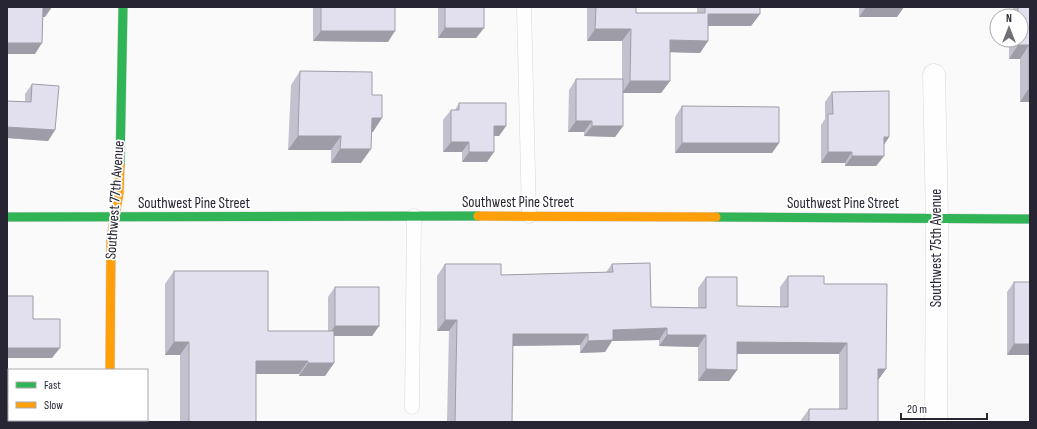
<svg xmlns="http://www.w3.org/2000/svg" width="1037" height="429" font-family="'Sofia Sans Condensed',sans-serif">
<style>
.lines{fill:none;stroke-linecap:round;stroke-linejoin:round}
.lane-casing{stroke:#d8d7de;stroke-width:15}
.street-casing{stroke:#d8d7de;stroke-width:23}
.fast-casing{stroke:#d8d7de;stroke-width:10}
.slow-casing{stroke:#d8d7de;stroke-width:10}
.lane{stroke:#fefefe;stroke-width:14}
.street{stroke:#fefefe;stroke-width:22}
.fast{stroke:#30b455;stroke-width:9}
.slow{stroke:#ff9f0a;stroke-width:9}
.wall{fill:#c2c1cd}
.shaded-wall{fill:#9e9da7}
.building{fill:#e2e0ee;stroke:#9e9da7}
.labels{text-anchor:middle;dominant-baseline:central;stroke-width:3.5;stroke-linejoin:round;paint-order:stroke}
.street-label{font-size:15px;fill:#272533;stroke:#fff}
</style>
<rect width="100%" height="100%" fill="#fafafa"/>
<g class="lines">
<defs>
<g id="lane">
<polyline points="524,7 529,216"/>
<polyline points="412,407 414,216"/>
</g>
<g id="street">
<polyline points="934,75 937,218 936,422"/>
<polyline points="109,422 109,420"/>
</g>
<g id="fast">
<polyline points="120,165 123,7"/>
<polyline points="7,217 478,216"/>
<polyline points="716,217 1030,219"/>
</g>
<g id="slow">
<polyline points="478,216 716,217"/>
<polyline points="110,370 111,238 119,193 120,165"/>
</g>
</defs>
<use href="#lane" class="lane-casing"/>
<use href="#street" class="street-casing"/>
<use href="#fast" class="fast-casing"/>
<use href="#slow" class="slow-casing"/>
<use href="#lane" class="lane"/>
<use href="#street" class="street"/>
<use href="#fast" class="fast"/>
<use href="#slow" class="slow"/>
</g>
<g class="wall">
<polygon points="313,7 395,7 388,42 313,41"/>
<polygon points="438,7 484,7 484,28 476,38 438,38"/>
<polygon points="587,7 636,7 636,13 697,13 697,7 760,7 760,14 751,26 708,26 708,41 700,53 670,52 670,81 661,93 623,93 623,126 615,137 584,136 584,132 568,132 569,90 576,79 622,79 622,41 587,41"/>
<polygon points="859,7 904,7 897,17 859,17"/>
<polygon points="1014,7 1030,7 1030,102 1020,102 1020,59 1009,59 1009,40 1021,40 1021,16 1009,16 1009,14"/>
<polygon points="300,71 373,132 372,132 361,163 331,163 331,150 288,150 291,85"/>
<polygon points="32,84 55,130 48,141 7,138 7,101 25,102 25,94"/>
<polygon points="832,92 889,137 884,145 884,156 876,166 845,166 845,163 821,163 821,125 825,119 825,102"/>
<polygon points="459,103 506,126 499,136 494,136 487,162 462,162 462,152 443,152 443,120 451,110 455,110"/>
<polygon points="682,106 779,143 772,153 675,153 675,117"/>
<polygon points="445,264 501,275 606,272 612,264 651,307 698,308 698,288 706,277 737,306 780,307 780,287 788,276 824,284 886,369 878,380 878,422 801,422 801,420 809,409 839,409 839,354 737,354 737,370 729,381 698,381 698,347 659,346 659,340 612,341 605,352 580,353 580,345 513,346 512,422 447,422 449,331 437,331 437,276"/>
<polygon points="174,271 268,331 328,331 328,297 335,287 379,326 372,336 334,336 334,363 325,376 299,376 299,374 256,374 256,422 180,422 180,355 165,355 165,284"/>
<polygon points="1014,282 1030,282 1030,355 1007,355 1007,292"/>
</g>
<g class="shaded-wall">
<polygon points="42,7 52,7 45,17 35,17"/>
<polygon points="189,7 228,7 188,8"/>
<polygon points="866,7 904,7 897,17 859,17"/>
<polygon points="708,14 760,14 751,26 700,26"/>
<polygon points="445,28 484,28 476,38 438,38"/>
<polygon points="595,29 631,29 622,41 587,41"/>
<polygon points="321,31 395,31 388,42 313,41"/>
<polygon points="670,40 708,41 700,53 662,52"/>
<polygon points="7,43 42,43 35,54 7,54"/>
<polygon points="1018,45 1029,45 1020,59 1009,59"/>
<polygon points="630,81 670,81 661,93 622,93"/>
<polygon points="1029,88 1030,88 1030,102 1020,102"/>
<polygon points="372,118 382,118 373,132 362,132"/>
<polygon points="576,121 592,121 584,132 568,132"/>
<polygon points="494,126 506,126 499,136 487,136"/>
<polygon points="592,126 623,126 615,137 584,136"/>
<polygon points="7,127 55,130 48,141 7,138"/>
<polygon points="298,136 341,136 331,150 288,150"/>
<polygon points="884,137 889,137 882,147"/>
<polygon points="451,142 469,142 462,152 443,152"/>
<polygon points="682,143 779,143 772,153 675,153"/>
<polygon points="340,149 371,149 361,163 331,163"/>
<polygon points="469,152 494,152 487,162 462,162"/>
<polygon points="828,152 852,152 845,163 821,163"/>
<polygon points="852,156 884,156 876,166 845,166"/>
<polygon points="445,320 457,320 449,331 437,331"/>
<polygon points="335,326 379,326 372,336 328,336"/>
<polygon points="667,328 659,340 612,341 605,352 580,353 588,341 613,330"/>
<polygon points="513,334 588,334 580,345 505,346"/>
<polygon points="667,335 706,335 698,347 659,346"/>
<polygon points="174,342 189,342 180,355 165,355"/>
<polygon points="737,342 847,343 839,354 729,354"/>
<polygon points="1014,344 1030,344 1030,355 1007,355"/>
<polygon points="7,348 60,348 52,358 7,358"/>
<polygon points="256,361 308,361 299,374 247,374"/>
<polygon points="308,363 334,363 325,376 299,376"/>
<polygon points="706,369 737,370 729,381 698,381"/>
<polygon points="878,369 886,369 878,380 870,380"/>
</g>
<g class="building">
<polygon points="7,7 43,7 42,43 7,43"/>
<rect x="321" y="7" width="74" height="24"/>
<rect x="445" y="7" width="39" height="21"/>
<polygon points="596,7 636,7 636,13 705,13 705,7 760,7 760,14 708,14 708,41 670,40 670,81 630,81 631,29 595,29"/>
<polygon points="1018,7 1030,7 1030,88 1029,88 1029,45 1018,45 1018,40 1021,40 1021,16 1018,16"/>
<polygon points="300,71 372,72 372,95 382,95 382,118 372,118 371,149 340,149 341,136 298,136"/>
<polygon points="576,79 623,79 623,126 592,126 592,121 576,121"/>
<polygon points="32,84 59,86 55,130 7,127 7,101 31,102"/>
<polygon points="889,91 889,137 884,137 884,156 852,156 852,152 828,152 828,114 833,114 832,92"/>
<polygon points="459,103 506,103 506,126 494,126 494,152 469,152 469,142 451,142 451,110 459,110"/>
<polygon points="682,106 779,107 779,143 682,143"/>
<polygon points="650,263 651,307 706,308 706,277 737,277 737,306 788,307 788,276 824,276 824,284 887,284 886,369 878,369 878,422 809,422 809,409 847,409 847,343 737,342 737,370 706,369 706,335 667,335 667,328 613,330 613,340 588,341 588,334 513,334 512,422 455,422 457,320 445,320 445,264 501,264 501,275 613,272 612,264"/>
<polygon points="174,271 268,271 268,331 334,331 334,363 308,363 308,361 256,361 256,422 189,422 189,342 174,342"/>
<rect x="1014" y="282" width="16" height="62"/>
<rect x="335" y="287" width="44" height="39"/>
<polygon points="7,296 33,296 33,319 60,319 60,348 7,348"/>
<polygon points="7,392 9,392 9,420 54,420 54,422 7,422"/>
</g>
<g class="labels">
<g class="street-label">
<text transform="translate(115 200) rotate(-86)">Southwest 77th Avenue</text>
<text x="518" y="202">Southwest Pine Street</text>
<text x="194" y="203">Southwest Pine Street</text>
<text x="843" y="203">Southwest Pine Street</text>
<text transform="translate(936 248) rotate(-90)">Southwest 75th Avenue</text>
</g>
</g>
<rect width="1037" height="429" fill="none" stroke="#272533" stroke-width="16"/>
<rect x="8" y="369" width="140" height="52" fill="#ffffff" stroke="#a9a8ad"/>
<rect x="16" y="382" width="20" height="6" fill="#30b455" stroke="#a9a8ad"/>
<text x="44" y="389" font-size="12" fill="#272533">Fast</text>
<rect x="16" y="402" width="20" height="6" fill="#ff9f0a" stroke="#a9a8ad"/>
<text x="44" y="409" font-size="12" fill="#272533">Slow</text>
<g transform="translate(1009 28)"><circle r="19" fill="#ffffff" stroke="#a9a8ad"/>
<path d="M0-3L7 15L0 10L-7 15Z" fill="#717079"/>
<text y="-6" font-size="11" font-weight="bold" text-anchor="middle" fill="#272533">N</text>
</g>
<path d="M901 413v6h86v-6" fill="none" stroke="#272533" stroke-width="2"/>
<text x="907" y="413" font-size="12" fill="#272533" stroke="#ffffff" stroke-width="3" paint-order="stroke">20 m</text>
</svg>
